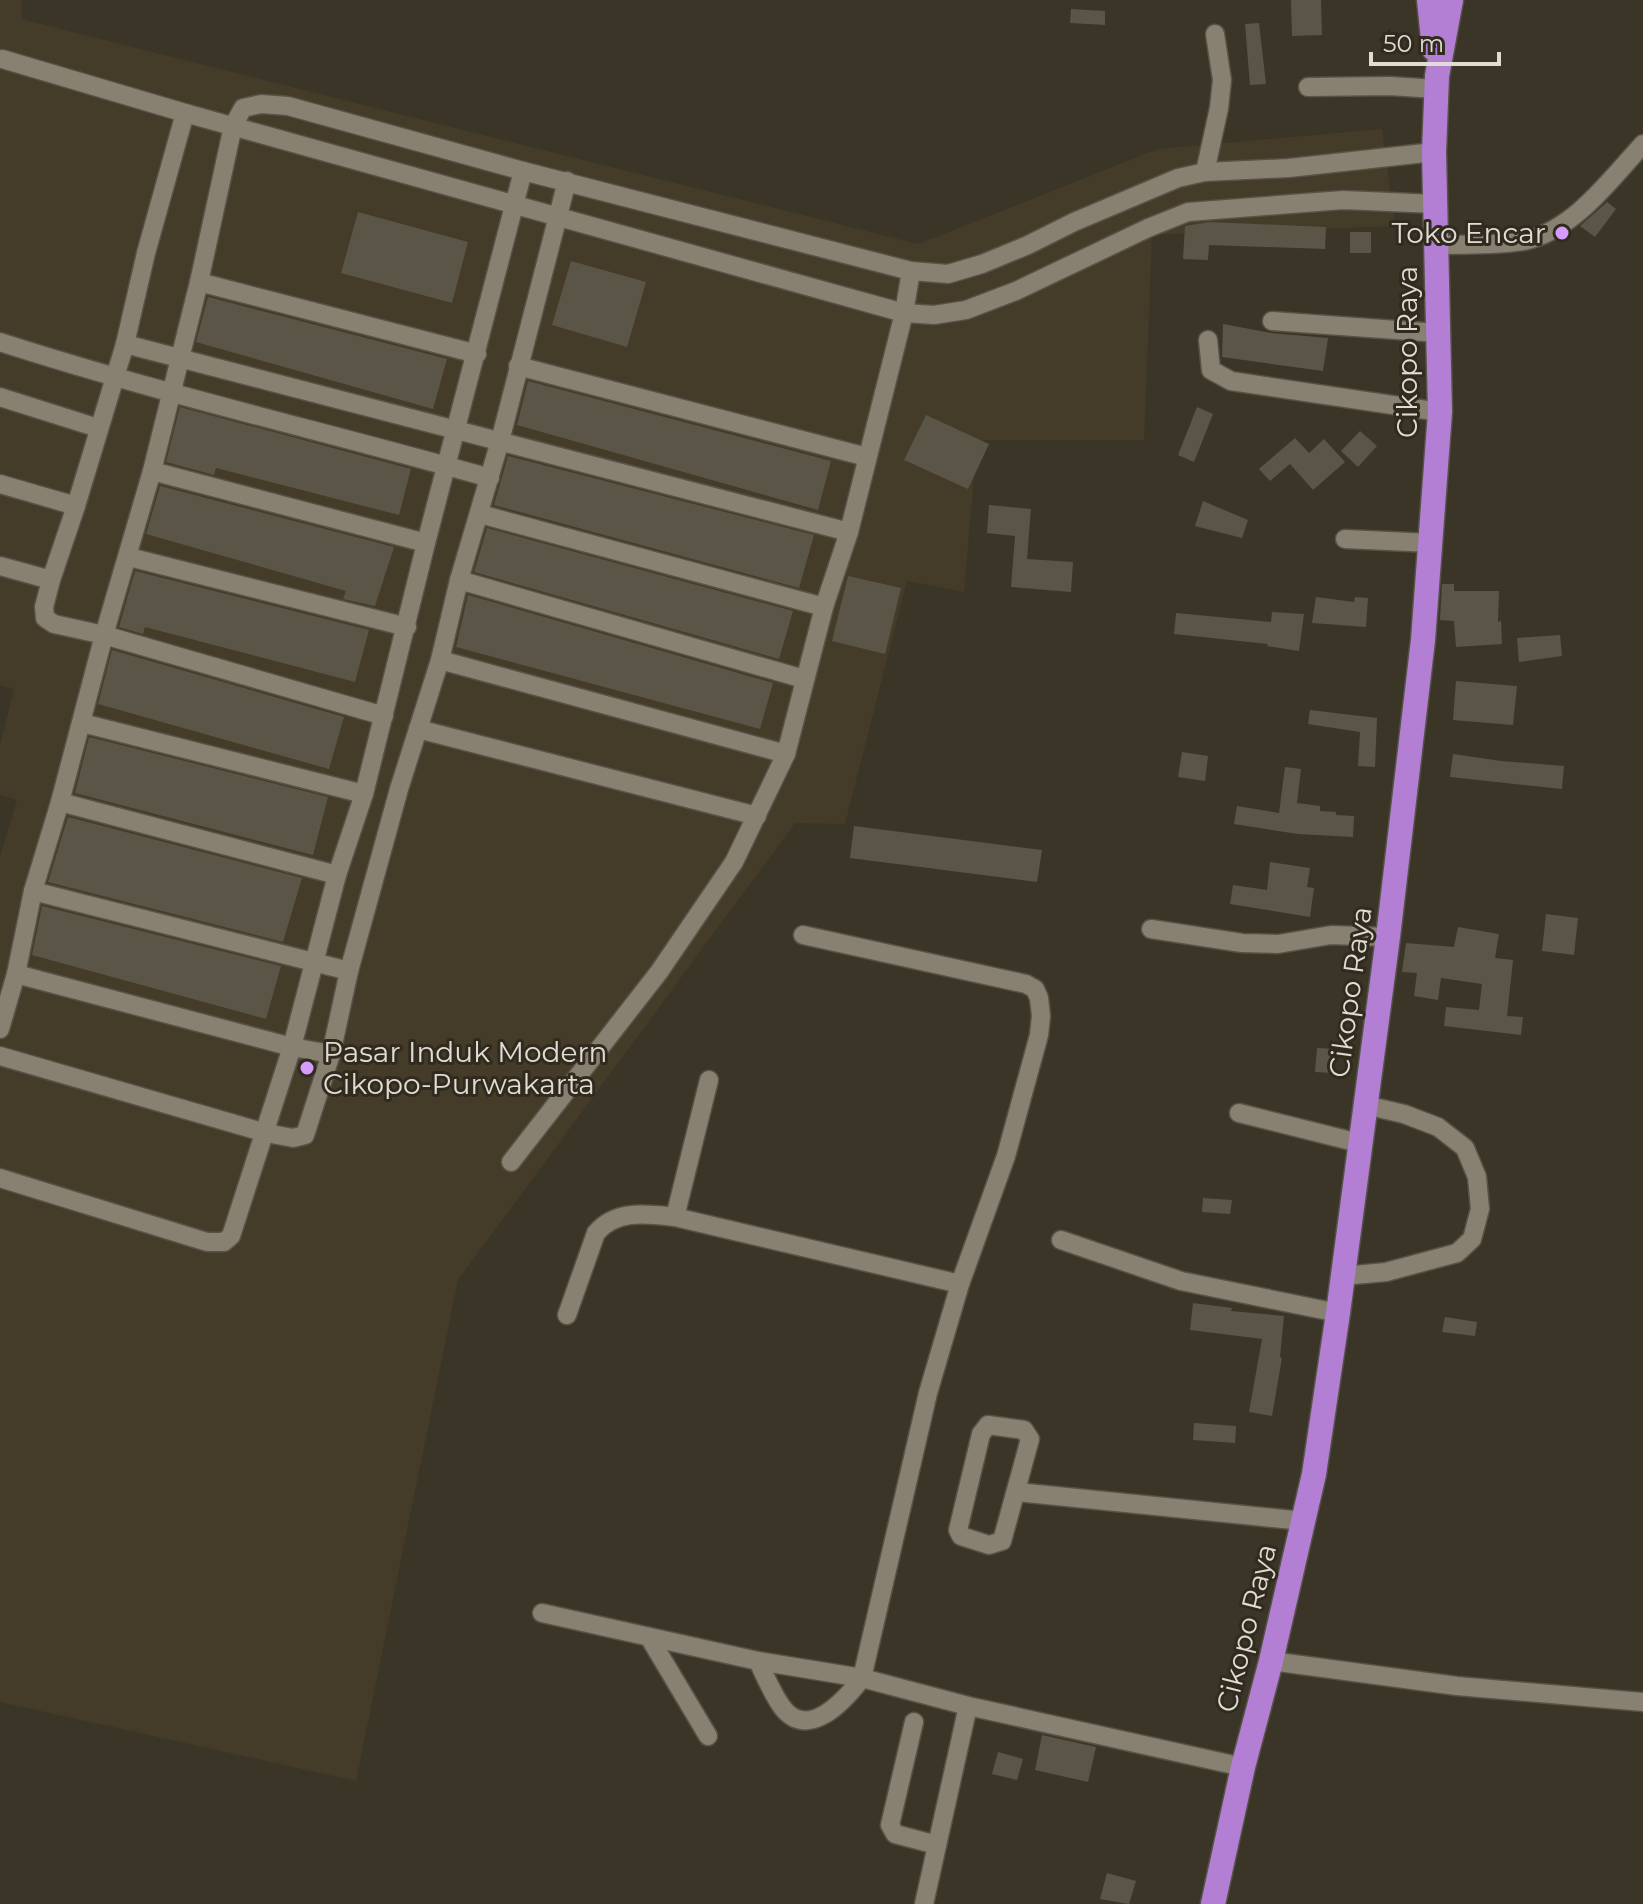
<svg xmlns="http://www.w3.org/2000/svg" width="1643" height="1904" font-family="Montserrat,sans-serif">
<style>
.built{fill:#443c28}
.building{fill:#5b5547}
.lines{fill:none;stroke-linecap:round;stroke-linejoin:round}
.minor-casing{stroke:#575248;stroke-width:21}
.highway-casing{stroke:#575248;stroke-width:27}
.minor{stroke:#888172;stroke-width:18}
.highway{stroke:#b37fd5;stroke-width:24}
.poi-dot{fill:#d59cfb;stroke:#312b1f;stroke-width:3}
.labels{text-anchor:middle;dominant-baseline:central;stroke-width:6;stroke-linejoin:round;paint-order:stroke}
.poi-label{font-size:28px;fill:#e0dcd4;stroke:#312b1f;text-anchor:end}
.street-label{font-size:28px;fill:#e0dcd4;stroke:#312b1f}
</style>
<rect width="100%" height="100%" fill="#3b3528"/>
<polygon class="built" points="0,0 22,0 21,19 918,244 1158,149 1382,129 1395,226 1152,235 1144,440 977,440 964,592 907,581 845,824 795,823 458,1280 356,1781 0,1702 0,856 17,800 0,795 0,745 14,689 0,685"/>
<g class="building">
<polygon points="1291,0 1321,0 1322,35 1292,36"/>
<polygon points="1071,9 1105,11 1105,25 1070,23"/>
<polygon points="1259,23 1266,84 1250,85 1245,24"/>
<polygon points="1607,202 1616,209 1595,237 1580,226"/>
<polygon points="358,212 468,242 452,303 341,273"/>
<polygon points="1210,222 1326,227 1325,249 1209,245 1208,260 1183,259 1185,226"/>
<rect x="1350" y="232" width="21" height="21"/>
<polygon points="571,261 646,282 627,347 552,325"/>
<polygon points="208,297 447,359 433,409 196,342"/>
<polygon points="1223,324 1271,333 1328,338 1323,371 1222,357"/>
<polygon points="528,381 831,461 818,510 517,425"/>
<polygon points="180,407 411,469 399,515 216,468 214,475 166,462"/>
<polygon points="1197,407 1213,414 1194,462 1178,455"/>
<polygon points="926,415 989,444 968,489 904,460"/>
<polygon points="1360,431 1377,446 1358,467 1341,451"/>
<polygon points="1295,438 1309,453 1324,439 1345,462 1313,490 1290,464 1270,481 1259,469"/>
<polygon points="508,456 814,535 799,588 494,505"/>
<polygon points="160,486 394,547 375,606 343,599 346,591 146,534"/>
<polygon points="1203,501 1248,520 1242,538 1195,526"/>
<polygon points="989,505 1031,509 1027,559 1073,562 1071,592 1011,587 1015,536 987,533"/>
<polygon points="487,528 793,611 779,659 474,572"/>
<polygon points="135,571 369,630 355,682 145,627 143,634 119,627"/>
<polygon points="848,576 901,588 885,654 832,641"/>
<polygon points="1442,584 1454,584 1454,591 1499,591 1498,622 1501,621 1502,644 1456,647 1454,621 1440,620"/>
<polygon points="468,595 773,683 760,729 456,647"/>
<polygon points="1316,597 1354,602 1355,597 1368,598 1366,627 1312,623"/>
<polygon points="1272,612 1304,614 1299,651 1267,646 1268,644 1174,634 1176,613 1271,622"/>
<polygon points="1560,635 1562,656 1519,662 1517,638"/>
<polygon points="112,650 344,717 329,769 98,704"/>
<polygon points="1456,681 1517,686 1513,725 1453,720"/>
<polygon points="1310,710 1377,718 1375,767 1358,766 1360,732 1308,724"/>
<polygon points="89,737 328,797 313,855 75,793"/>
<polygon points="1182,752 1208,756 1205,781 1178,777"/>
<polygon points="1453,754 1501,761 1564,766 1562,789 1450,777"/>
<polygon points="1285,767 1301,769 1297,803 1320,806 1320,811 1336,812 1336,815 1354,816 1353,837 1298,834 1234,824 1237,806 1279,813"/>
<polygon points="68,817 302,878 283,942 48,882"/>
<polygon points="854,826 1042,850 1037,882 850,858"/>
<polygon points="1270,862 1310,868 1307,887 1314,888 1310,917 1230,904 1233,885 1267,890"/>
<polygon points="42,906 281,966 266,1019 32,955"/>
<polygon points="1546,914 1578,918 1574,955 1542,951"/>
<polygon points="1458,927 1499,934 1495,958 1513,960 1507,1016 1523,1017 1521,1035 1444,1026 1446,1007 1479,1010 1482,984 1441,978 1438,1000 1414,996 1417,973 1402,972 1406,943 1454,947"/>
<polygon points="1317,1048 1335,1049 1333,1073 1315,1072"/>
<polygon points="1203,1198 1232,1200 1230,1214 1202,1212"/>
<polygon points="1193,1303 1232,1308 1231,1311 1284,1316 1280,1357 1282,1358 1272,1416 1249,1412 1262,1339 1190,1330"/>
<polygon points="1445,1317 1477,1322 1475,1336 1442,1332"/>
<polygon points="1194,1423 1236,1426 1235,1443 1193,1440"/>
<polygon points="1042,1735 1096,1747 1088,1782 1035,1770"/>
<polygon points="998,1752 1023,1759 1017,1780 992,1774"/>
<polygon points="1107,1873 1136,1881 1129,1904 1100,1899"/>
</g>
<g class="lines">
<defs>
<g id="minor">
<polyline points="2,59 185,113 146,253 125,344 76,506 51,580 44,607 45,618 54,624 104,635 384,716"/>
<polyline points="1308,87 1390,86 1436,89"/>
<polyline points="185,113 904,313 934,315 966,310 1016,291 1148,228 1188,212 1343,200 1436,204"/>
<polyline points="1205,172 1219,108 1222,80 1215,34"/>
<path d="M 1436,245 C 1464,244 1496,246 1524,241 C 1574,230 1610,180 1643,144"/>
<polyline points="199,282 477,354"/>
<polyline points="1272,321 1438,333"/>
<polyline points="1208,340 1211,370 1231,381 1440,412"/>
<path d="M 0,342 C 161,394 327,432 490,478"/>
<polyline points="125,344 849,532"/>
<polyline points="518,366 867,457"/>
<polyline points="0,397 98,428"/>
<polyline points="152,471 426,543"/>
<polyline points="0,484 76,506"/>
<polyline points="480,514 824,607"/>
<polyline points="1345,539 1431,543"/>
<polyline points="129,557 407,627"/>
<polyline points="0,566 51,580"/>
<polyline points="459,580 804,679"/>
<polyline points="440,660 786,754"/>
<polyline points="82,723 364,794"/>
<polyline points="418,729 757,816"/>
<polyline points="60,802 337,875"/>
<polyline points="33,891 349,971"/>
<polyline points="1151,929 1242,943 1278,944 1331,935 1388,937"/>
<polyline points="803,935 1026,984 1035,989 1039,998 1041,1016 1039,1035 1006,1156 960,1284 928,1393 862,1678 968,1706 1243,1767"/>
<polyline points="16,974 292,1047 331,1054"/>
<polyline points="0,1029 16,974 33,891 60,802 104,635 152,471 199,282 233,126 243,108 261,104 288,106 523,171 911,271 948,274 982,264 1028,245 1074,222 1178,178 1205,172 1289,168 1434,152"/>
<polyline points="0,1056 266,1133 293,1138 305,1135 331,1054 349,971 399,789 440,660 459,580 500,441 567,181"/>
<polyline points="1239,1113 1359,1143"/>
<polyline points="511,1162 659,972 734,862 786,754 824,607 849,532 904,313 911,271"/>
<polyline points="0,1178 207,1242 224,1242 231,1236 292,1047 337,875 364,794 426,543 523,171"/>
<polyline points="675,1217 709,1080"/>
<polyline points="1061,1240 1181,1281 1338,1313"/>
<polyline points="1343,1276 1386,1272 1457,1253 1472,1239 1480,1209 1477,1177 1465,1148 1438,1127 1404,1114 1365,1105"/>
<path d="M 567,1315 L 596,1233 C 616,1209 647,1214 675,1217 L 960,1284"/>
<polygon points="988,1425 1024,1430 1030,1439 1002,1541 989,1545 961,1536 958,1530 981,1434"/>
<polyline points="1017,1492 1303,1521"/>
<path d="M 542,1613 L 758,1661 L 862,1678 C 845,1700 808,1742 782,1707 C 772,1693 765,1676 758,1661"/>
<polyline points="649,1637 708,1736"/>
<polyline points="1271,1661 1457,1686 1643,1702"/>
<polyline points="914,1722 890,1825 895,1834 937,1845"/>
<polyline points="924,1904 968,1706"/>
</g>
<g id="highway">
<polyline points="1429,0 1434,49"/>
<polyline points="1213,1904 1243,1767 1271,1661 1314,1474 1338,1313 1388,937 1423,640 1440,412 1434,152 1437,76 1451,0"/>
</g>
</defs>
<use href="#minor" class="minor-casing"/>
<use href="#highway" class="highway-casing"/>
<use href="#minor" class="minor"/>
<use href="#highway" class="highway"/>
</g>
<g class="poi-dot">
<circle cx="1562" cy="233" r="8"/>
<circle cx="307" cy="1068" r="8"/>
</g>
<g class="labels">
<g class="poi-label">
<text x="1546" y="233">Toko Encar</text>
<text x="323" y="1052" text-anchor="start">Pasar Induk Modern<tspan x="323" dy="32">Cikopo-Purwakarta</tspan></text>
</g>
<g class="street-label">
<text transform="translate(1407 352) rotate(-90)">Cikopo Raya</text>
<text transform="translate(1350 992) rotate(-82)">Cikopo Raya</text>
<text transform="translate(1246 1628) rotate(-76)">Cikopo Raya</text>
</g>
</g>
<path d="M1371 52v12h128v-12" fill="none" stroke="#e0dcd4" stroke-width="4"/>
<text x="1383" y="52" font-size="24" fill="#e0dcd4" stroke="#312b1f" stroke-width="6" paint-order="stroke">50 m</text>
</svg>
